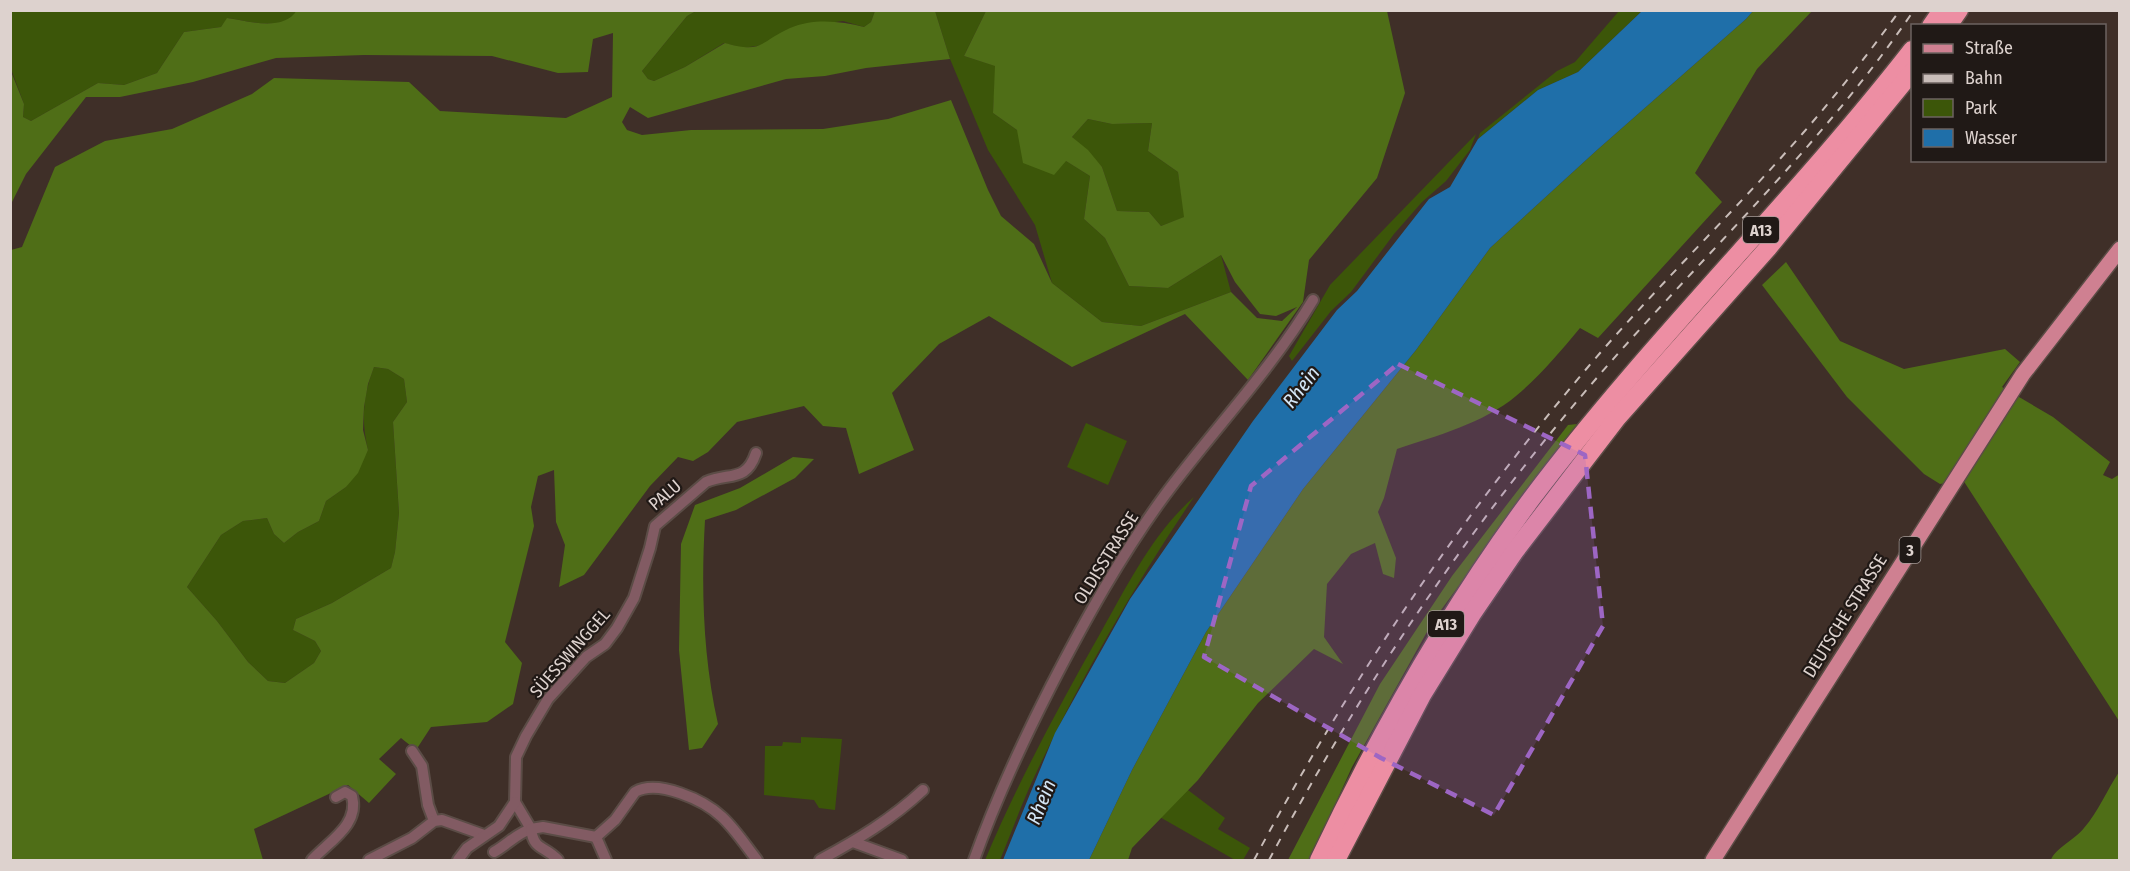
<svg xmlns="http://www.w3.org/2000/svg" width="2130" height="871" font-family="'Fira Sans Condensed',sans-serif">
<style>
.green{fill:#3c5609}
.forest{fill:#4f6e17;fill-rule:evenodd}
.water{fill:#1f6fa9}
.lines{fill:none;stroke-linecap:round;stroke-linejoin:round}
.minor-casing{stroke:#5b4c46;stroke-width:14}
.primary-casing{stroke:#5b4c46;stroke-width:18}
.motorway-casing{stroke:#5b4c46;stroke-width:21}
.minor{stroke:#825b63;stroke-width:10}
.primary{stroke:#cf8091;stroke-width:15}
.motorway{stroke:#ed8ea3;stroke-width:18}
.rail{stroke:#c9bdb9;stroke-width:2;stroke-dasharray:8 8;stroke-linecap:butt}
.marked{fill:#9d66c4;fill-opacity:0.2;stroke:#9d66c4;stroke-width:4.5;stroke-dasharray:12 8;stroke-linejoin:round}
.labels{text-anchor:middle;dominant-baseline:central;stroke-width:4.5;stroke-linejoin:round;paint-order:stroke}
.shield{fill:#201916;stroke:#a49a97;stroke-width:1.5}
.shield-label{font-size:16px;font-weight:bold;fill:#ddd2ce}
.street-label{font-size:18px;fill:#ddd2ce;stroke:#201916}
.water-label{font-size:20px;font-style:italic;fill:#d4e6f6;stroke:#201916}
</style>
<rect width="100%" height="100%" fill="#3f2f28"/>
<g class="green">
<path d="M 10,11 L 297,11 C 285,32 247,21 228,18 L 221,27 L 184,32 L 157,73 L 124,85 L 98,83 L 31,121 L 23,117 L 24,104 L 11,69 Z"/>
<polygon points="696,11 875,11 871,22 864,27 843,21 791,28 763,45 743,48 724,43 685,67 654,81 648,79 642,71 687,16"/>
<polygon points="935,11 986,11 964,56 996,66 993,113 1017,130 1090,176 1084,219 1105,238 1129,286 1168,288 1221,255 1231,292 1141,326 1102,322 1052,283 1035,225 988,150 950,59"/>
<polygon points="1619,11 1642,11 1578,72 1538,90 1478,139 1480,133 1557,71 1575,62"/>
<polygon points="1088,119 1112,124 1152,123 1148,151 1178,172 1185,217 1161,226 1149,212 1117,211 1102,167 1072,137"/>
<polygon points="1476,134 1470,150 1446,181 1422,202 1394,234 1351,292 1331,311 1292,361 1289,356 1330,285"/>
<path d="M 374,367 L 388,369 L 404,379 L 407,402 L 393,422 L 399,513 L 395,552 L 391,568 L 332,603 L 296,619 L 293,630 L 315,641 L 321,651 L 314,663 L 285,683 L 268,681 L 248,662 L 217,621 L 187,587 L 221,535 L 243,521 L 267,518 L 274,534 L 284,543 L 298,532 L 319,521 L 326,501 L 346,487 L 368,450 C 361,421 363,395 374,367 Z"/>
<polygon points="1086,423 1127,441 1108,485 1067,467"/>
<path d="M 1194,497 C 1135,584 1082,676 1037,771 C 1023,800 1012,831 1000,860 L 985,860 C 1018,782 1059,706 1101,632 C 1128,584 1153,533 1194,497 Z"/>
<polygon points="801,737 842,739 835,810 819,808 814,800 764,795 765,746 782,746 783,742 801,743"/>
<polygon points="1180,784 1225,818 1218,829 1250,848 1243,860 1235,860 1158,816"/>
</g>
<g class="forest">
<path d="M 297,10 L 696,11 L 687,16 L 642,71 L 648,79 L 654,81 L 685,67 L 725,43 C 763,54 759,42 790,28 C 813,18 841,21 864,27 L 871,22 L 875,11 L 935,11 L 950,59 L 866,68 L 825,76 L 786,79 L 648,118 L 630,107 L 622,122 L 627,130 L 642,135 L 691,130 L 823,129 L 888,119 L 951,100 L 988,190 L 1001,216 L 1034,244 L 1052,283 L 1102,322 L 1141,326 L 1231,292 L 1257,318 L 1282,321 L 1297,307 L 1276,316 L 1260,314 L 1235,282 L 1221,255 L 1168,288 L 1129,286 L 1105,238 L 1084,219 L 1090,176 L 1066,161 L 1054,175 L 1023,163 L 1017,130 L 993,113 L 995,66 L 964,56 L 986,11 L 1387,11 L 1405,93 L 1377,178 L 1309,260 L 1303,302 L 1248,380 L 1185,314 L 1072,367 L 989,316 L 939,344 L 892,393 L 914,450 L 859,474 L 846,428 L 823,426 L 804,406 L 737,422 L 708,452 L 693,461 L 678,457 L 650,486 L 584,575 L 559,587 L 565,545 L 556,522 L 554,470 L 538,476 L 531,507 L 534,526 L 505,642 L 522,663 L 513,704 L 487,722 L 431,727 L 416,750 L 401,738 L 379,759 L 396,774 L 369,803 L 348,785 L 254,829 L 263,860 L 11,860 L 11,250 L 22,247 L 55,167 L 105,141 L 172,129 L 252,94 L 274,78 L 409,82 L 440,111 L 566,118 L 612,97 L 613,33 L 593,39 L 588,72 L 558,73 L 492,56 L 364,55 L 276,58 L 193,82 L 120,97 L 86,97 L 26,174 L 11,204 L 10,69 L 24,104 L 23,117 L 31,121 L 98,83 L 124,85 L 157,73 L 184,32 L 221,27 L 227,18 C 248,21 284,32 297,10 ZM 1088,119 L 1112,124 L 1152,123 L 1148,151 L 1178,172 L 1184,217 L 1161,226 L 1149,212 L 1117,211 L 1102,167 L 1088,150 L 1072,137 ZM 374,367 L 388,369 L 404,379 L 407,402 L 393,422 L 399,513 L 395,552 L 391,568 L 332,603 L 296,619 L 293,630 L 315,641 L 321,651 L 314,663 L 285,683 L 268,681 L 248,662 L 217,621 L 187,587 L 221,535 L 243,521 L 267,518 L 274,534 L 284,543 L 298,532 L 319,521 L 326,501 L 346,487 L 358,473 L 368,450 L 363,430 L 364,407 L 368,384 Z"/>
<path d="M 1753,11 L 1812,11 L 1757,69 L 1695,173 L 1722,202 L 1598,338 L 1580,328 C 1560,352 1540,376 1516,396 C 1484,423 1436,436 1397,449 L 1384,498 L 1378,512 L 1396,558 L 1394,578 L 1383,574 L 1375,543 L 1351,554 L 1327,584 L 1324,637 L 1343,664 L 1314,649 L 1258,703 L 1198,780 L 1132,848 L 1128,860 L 1089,860 L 1132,770 L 1206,632 L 1303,489 L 1416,350 L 1490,248 L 1597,150 L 1746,19 Z"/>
<polygon points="1786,262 1840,341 1904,369 2005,349 2020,362 2002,387 2053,417 2110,462 2103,475 2112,479 2120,474 2119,721 1963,480 1940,484 1924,474 1847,397 1762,285"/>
<polygon points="1577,424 1433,621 1352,767 1310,860 1288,860 1380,684 1452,576 1568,425"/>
<path d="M 793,457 L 814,459 L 795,478 L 736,510 L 705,520 C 701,588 703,657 718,724 L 702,748 L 689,750 L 679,650 L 681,544 L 695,505 L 740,488 Z"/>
<path d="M 2119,772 L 2119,860 L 2051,860 C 2054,849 2076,839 2084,828 C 2098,812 2107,790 2119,772 Z"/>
</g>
<polygon class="water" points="1642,11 1753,11 1746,19 1597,150 1490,248 1416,350 1303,489 1206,632 1132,770 1089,860 1003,860 1055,733 1130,599 1253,421 1337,310 1357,291 1429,199 1450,187 1478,139 1538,90 1578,72"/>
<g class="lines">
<defs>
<g id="minor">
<polyline points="412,751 422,766 428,805 434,821"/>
<polyline points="596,837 606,860"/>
<polyline points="853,842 902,860"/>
<path d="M 494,852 C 507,845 517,833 531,829 L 515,802 L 516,757 L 526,736 L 548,699 L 586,657 L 605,644 L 617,628 L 634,598 L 650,548 L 655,526 L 706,482 C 729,472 746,483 756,453"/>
<path d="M 312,860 C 328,842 360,825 352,796 L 345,792 L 336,797"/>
<polyline points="369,860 412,838 434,821 442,820 484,835"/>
<polyline points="458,860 467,848 499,826 515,802"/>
<path d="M 558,860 C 544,845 534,851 531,829 L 543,827 L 596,837 L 615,820 L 635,792 C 658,779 704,800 722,817 C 735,829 746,846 757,860"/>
<path d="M 820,860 C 857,840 892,819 923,790"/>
<path d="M 974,860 C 995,801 1022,743 1051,686 C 1085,620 1121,555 1165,495 C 1213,430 1271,370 1313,300"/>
</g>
<polyline id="primary" points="1713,860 2023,374 2120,249"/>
<g id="motorway">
<polyline points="1931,26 1942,10"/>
<polyline points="1948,26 1959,10"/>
<path d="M 1319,860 C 1379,734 1448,611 1532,498 C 1650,341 1792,204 1912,50"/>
<polyline points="1336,860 1422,695 1472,614 1515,551 1617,418 1768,248 1912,72"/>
</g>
</defs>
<use href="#minor" class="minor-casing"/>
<use href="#primary" class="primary-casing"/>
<use href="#motorway" class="motorway-casing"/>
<use href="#minor" class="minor"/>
<use href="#primary" class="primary"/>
<use href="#motorway" class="motorway"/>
<g class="rail">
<path d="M 1254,860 C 1348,684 1459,519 1588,367 C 1657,286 1733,213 1803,133 C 1837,94 1869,53 1900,10"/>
<path d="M 1269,860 C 1362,686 1472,522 1601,373 C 1706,252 1824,143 1914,10"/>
</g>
</g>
<path class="marked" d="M 1398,364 L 1585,455 L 1603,626 L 1494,815 L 1381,758 L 1204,657 L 1251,486 Z"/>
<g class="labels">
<g class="shield">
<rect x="1743" y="217" width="36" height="26" rx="4.5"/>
<rect x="1899.5" y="537" width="21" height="26" rx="4.5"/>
<rect x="1428" y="611" width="36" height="26" rx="4.5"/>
</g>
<g class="shield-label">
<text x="1761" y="230">A13</text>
<text x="1910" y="550">3</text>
<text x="1446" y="624">A13</text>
</g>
<g class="street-label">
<text transform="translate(665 495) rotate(-41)">PALU</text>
<text transform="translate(1106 558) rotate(-58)">OLDISSTRASSE</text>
<text transform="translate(1845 616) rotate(-58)">DEUTSCHE STRASSE</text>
<text transform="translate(570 653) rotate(-49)">SÜESSWINGGEL</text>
</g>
<g class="water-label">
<text transform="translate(1301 387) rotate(-52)">Rhein</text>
<text transform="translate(1041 802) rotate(-68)">Rhein</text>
</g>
</g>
<rect width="2130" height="871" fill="none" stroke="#ddd2ce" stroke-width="24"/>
<rect x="1911" y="24" width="195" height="138" fill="#201916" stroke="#6c6360" stroke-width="1.5"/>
<rect x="1923" y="44" width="30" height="9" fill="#cf8091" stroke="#6c6360" stroke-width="1.5"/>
<text x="1965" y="54" font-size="18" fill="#ddd2ce">Straße</text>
<rect x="1923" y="74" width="30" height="9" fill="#c9bdb9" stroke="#6c6360" stroke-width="1.5"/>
<text x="1965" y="84" font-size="18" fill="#ddd2ce">Bahn</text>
<rect x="1923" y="99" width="30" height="18" fill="#3c5609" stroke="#6c6360" stroke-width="1.5"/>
<text x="1965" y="114" font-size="18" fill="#ddd2ce">Park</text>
<rect x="1923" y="129" width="30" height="18" fill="#1f6fa9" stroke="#6c6360" stroke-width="1.5"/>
<text x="1965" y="144" font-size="18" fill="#ddd2ce">Wasser</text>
</svg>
